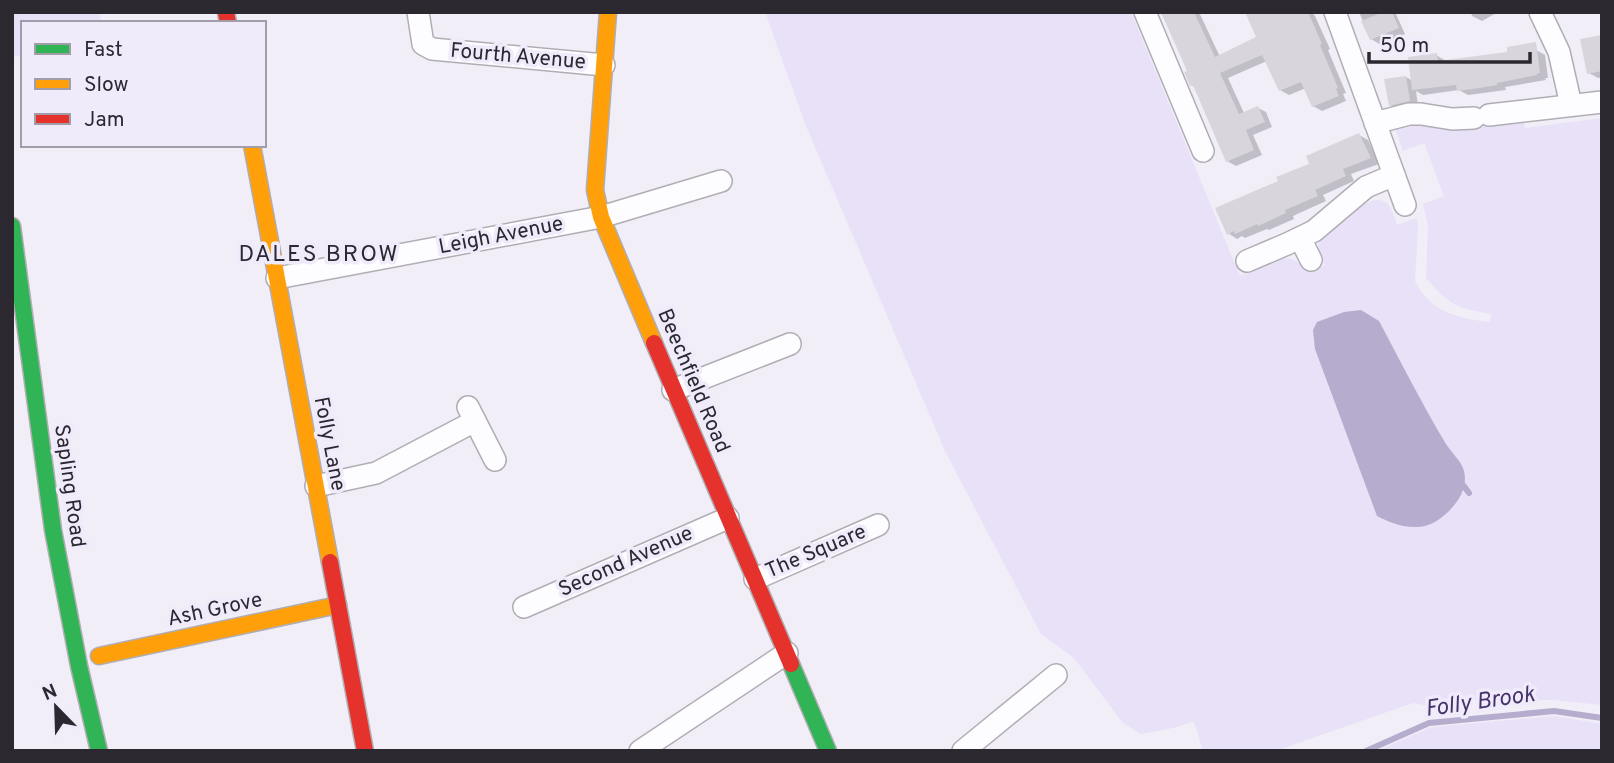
<svg xmlns="http://www.w3.org/2000/svg" width="1614" height="763" font-family="Overpass,sans-serif">
<style>
.green{fill:#e8e1f7}
.water{fill:#b6accd}
.shadow{fill:#0003}
.lines{fill:none;stroke-linecap:round;stroke-linejoin:round}
.stream{stroke:#b6accd;stroke-width:6}
.building{fill:#d8d5dd}
.street-casing{stroke:#b0aeb4;stroke-width:24}
.fast-casing{stroke:#b0aeb4;stroke-width:19}
.slow-casing{stroke:#b0aeb4;stroke-width:19}
.jam-casing{stroke:#b0aeb4;stroke-width:19}
.street{stroke:#fdfcfe;stroke-width:21}
.fast{stroke:#30b455;stroke-width:16}
.slow{stroke:#ff9f0a;stroke-width:16}
.jam{stroke:#e5322d;stroke-width:16}
.labels{text-anchor:middle;dominant-baseline:central;stroke-width:7;stroke-linejoin:round;paint-order:stroke}
.street-label{font-size:21px;fill:#2b292f;stroke:#f0ebfb}
.neighbourhood-label{font-size:23px;letter-spacing:2px;fill:#2b292f;stroke:#f0ebfb}
.water-label{font-size:23px;font-style:italic;fill:#48326a;stroke:#f0ebfb}
</style>
<rect width="100%" height="100%" fill="#f1eef8"/>
<g class="green">
<polygon points="12,12 100,12 101,23 23,23 23,55 12,57"/>
<path d="M 765,12 L 1131,12 L 1240,276 C 1264,265 1289,244 1308,273 L 1325,265 L 1318,250 L 1319,243 C 1331,232 1366,193 1383,201 C 1392,205 1394,217 1397,225 L 1417,218 L 1418,228 L 1415,281 C 1429,311 1459,319 1490,322 L 1491,314 C 1454,307 1451,306 1426,278 L 1428,226 L 1423,204 L 1444,196 L 1424,143 L 1403,151 L 1395,128 L 1421,125 L 1452,131 L 1524,121 L 1525,128 L 1602,118 L 1602,705 L 1554,700 L 1474,700 L 1440,708 L 1413,703 L 1275,751 L 1203,751 L 1194,721 L 1178,727 L 1141,734 L 1123,723 L 1074,658 L 1041,634 L 946,453 L 806,126 Z"/>
<polygon points="1555,716 1602,724 1602,751 1376,751 1432,727"/>
</g>
<path class="water" d="M 1361,310 L 1379,321 C 1401,362 1422,404 1446,444 C 1451,452 1462,462 1464,471 C 1469,491 1453,510 1438,520 C 1419,533 1396,526 1377,516 L 1315,349 L 1313,330 L 1317,322 L 1344,312 Z"/>
<g class="shadow">
<polygon points="1161,12 1199,12 1220,57 1258,38 1254,12 1312,12 1315,16 1330,49 1328,50 1346,93 1343,94 1346,101 1322,111 1313,106 1306,88 1289,95 1280,90 1267,61 1228,78 1244,113 1258,108 1266,112 1272,127 1253,135 1262,155 1236,166 1227,161 1195,87 1191,85 1189,72"/>
<polygon points="1359,12 1395,12 1405,34 1381,45 1371,39"/>
<polygon points="1471,12 1498,12 1482,21 1472,16"/>
<polygon points="1602,37 1602,78 1598,78 1589,73"/>
<polygon points="1536,50 1545,55 1548,78 1545,78 1546,80 1505,87 1506,90 1468,95 1459,90 1423,95 1416,91 1418,106 1399,110 1390,105 1406,77 1413,81 1436,55 1446,61"/>
<polygon points="1359,135 1368,140 1379,164 1351,174 1354,181 1323,195 1326,201 1293,216 1294,219 1269,230 1267,229 1245,238 1242,236 1237,239 1228,233 1280,182"/>
</g>
<g class="lines">
<g class="stream">
<polyline points="1463,485 1469,493"/>
<polyline points="1366,751 1429,723 1554,711 1602,718"/>
</g>
</g>
<g class="building">
<polygon points="1161,12 1194,12 1215,57 1256,37 1245,12 1308,12 1322,44 1320,45 1338,88 1336,89 1339,96 1312,107 1301,82 1279,91 1262,55 1220,73 1239,114 1258,106 1265,122 1246,130 1254,150 1226,162 1193,85 1190,86 1184,72 1187,71"/>
<polygon points="1383,12 1392,12 1399,28 1370,40 1361,21"/>
<polygon points="1602,35 1602,71 1587,74 1580,39"/>
<polygon points="1536,42 1540,73 1537,73 1537,75 1497,83 1497,85 1480,88 1457,91 1456,85 1412,90 1408,57 1437,53 1438,61 1507,52 1507,47"/>
<polygon points="1406,76 1410,101 1389,106 1384,79"/>
<polygon points="1359,133 1371,158 1343,169 1346,176 1315,190 1318,196 1285,210 1286,213 1258,226 1257,224 1235,234 1234,231 1227,235 1215,208 1278,181 1276,177 1309,164 1306,156"/>
</g>
<g class="lines">
<defs>
<g id="street">
<polyline points="418,12 423,44 432,49 604,65"/>
<polyline points="1145,12 1203,151"/>
<polyline points="1335,12 1405,205"/>
<polyline points="1540,12 1559,52 1571,105"/>
<polyline points="1489,115 1602,102"/>
<polyline points="1375,123 1409,114 1421,114 1452,119 1474,118"/>
<polyline points="1300,238 1311,260"/>
<polyline points="1247,261 1287,244 1314,231 1366,187 1394,175"/>
<polyline points="277,278 601,217 721,181"/>
<polyline points="673,390 790,344"/>
<polyline points="468,407 495,460"/>
<polyline points="316,486 376,473 475,421"/>
<polyline points="755,579 878,525"/>
<polyline points="524,607 728,518"/>
<polyline points="640,751 787,653"/>
<polyline points="963,751 1056,675"/>
</g>
<g id="fast">
<polyline points="12,226 53,530 79,666 99,751"/>
<polyline points="791,664 828,751"/>
</g>
<g id="slow">
<polyline points="608,12 595,190 601,217 654,343"/>
<polyline points="252,145 330,562"/>
<polyline points="99,656 338,605"/>
</g>
<g id="jam">
<polyline points="226,12 228,23"/>
<polyline points="654,343 791,664"/>
<polyline points="330,562 365,751"/>
</g>
</defs>
<use href="#street" class="street-casing"/>
<use href="#fast" class="fast-casing"/>
<use href="#slow" class="slow-casing"/>
<use href="#jam" class="jam-casing"/>
<use href="#street" class="street"/>
<use href="#fast" class="fast"/>
<use href="#slow" class="slow"/>
<use href="#jam" class="jam"/>
</g>
<g class="labels">
<g class="street-label">
<text transform="translate(518 57) rotate(5)">Fourth Avenue</text>
<text transform="translate(501 236) rotate(-11)">Leigh Avenue</text>
<text transform="translate(693 381) rotate(67)">Beechfield Road</text>
<text transform="translate(329 444) rotate(79)">Folly Lane</text>
<text transform="translate(69 486) rotate(82)">Sapling Road</text>
<text transform="translate(816 552) rotate(-23)">The Square</text>
<text transform="translate(626 562) rotate(-24)">Second Avenue</text>
<text transform="translate(215 610) rotate(-12)">Ash Grove</text>
</g>
<g class="neighbourhood-label">
<text x="319" y="255">DALES BROW</text>
</g>
<g class="water-label">
<text transform="translate(1480 703) rotate(-8)">Folly Brook</text>
</g>
</g>
<rect width="1614" height="763" fill="none" stroke="#2b292f" stroke-width="28"/>
<rect x="21" y="21" width="245" height="126" fill="#f0ebfb" stroke="#a19da9" stroke-width="2"/>
<rect x="35" y="44" width="35" height="10" fill="#30b455" stroke="#a19da9" stroke-width="2"/>
<text x="84" y="56" font-size="21" fill="#2b292f">Fast</text>
<rect x="35" y="79" width="35" height="10" fill="#ff9f0a" stroke="#a19da9" stroke-width="2"/>
<text x="84" y="91" font-size="21" fill="#2b292f">Slow</text>
<rect x="35" y="114" width="35" height="10" fill="#e5322d" stroke="#a19da9" stroke-width="2"/>
<text x="84" y="126" font-size="21" fill="#2b292f">Jam</text>
<g transform="translate(56 707) rotate(337)" stroke="#f0ebfb" stroke-width="5" paint-order="stroke">
<path d="M0-5L12 26L0 18L-12 26Z" fill="#2b292f"/>
<text y="-10" font-size="19" font-weight="bold" text-anchor="middle" fill="#2b292f">N</text>
</g>
<path d="M1369 52v10h161v-10" fill="none" stroke="#2b292f" stroke-width="3.5"/>
<text x="1380" y="52" font-size="21" fill="#2b292f" stroke="#f0ebfb" stroke-width="5" paint-order="stroke">50 m</text>
</svg>
